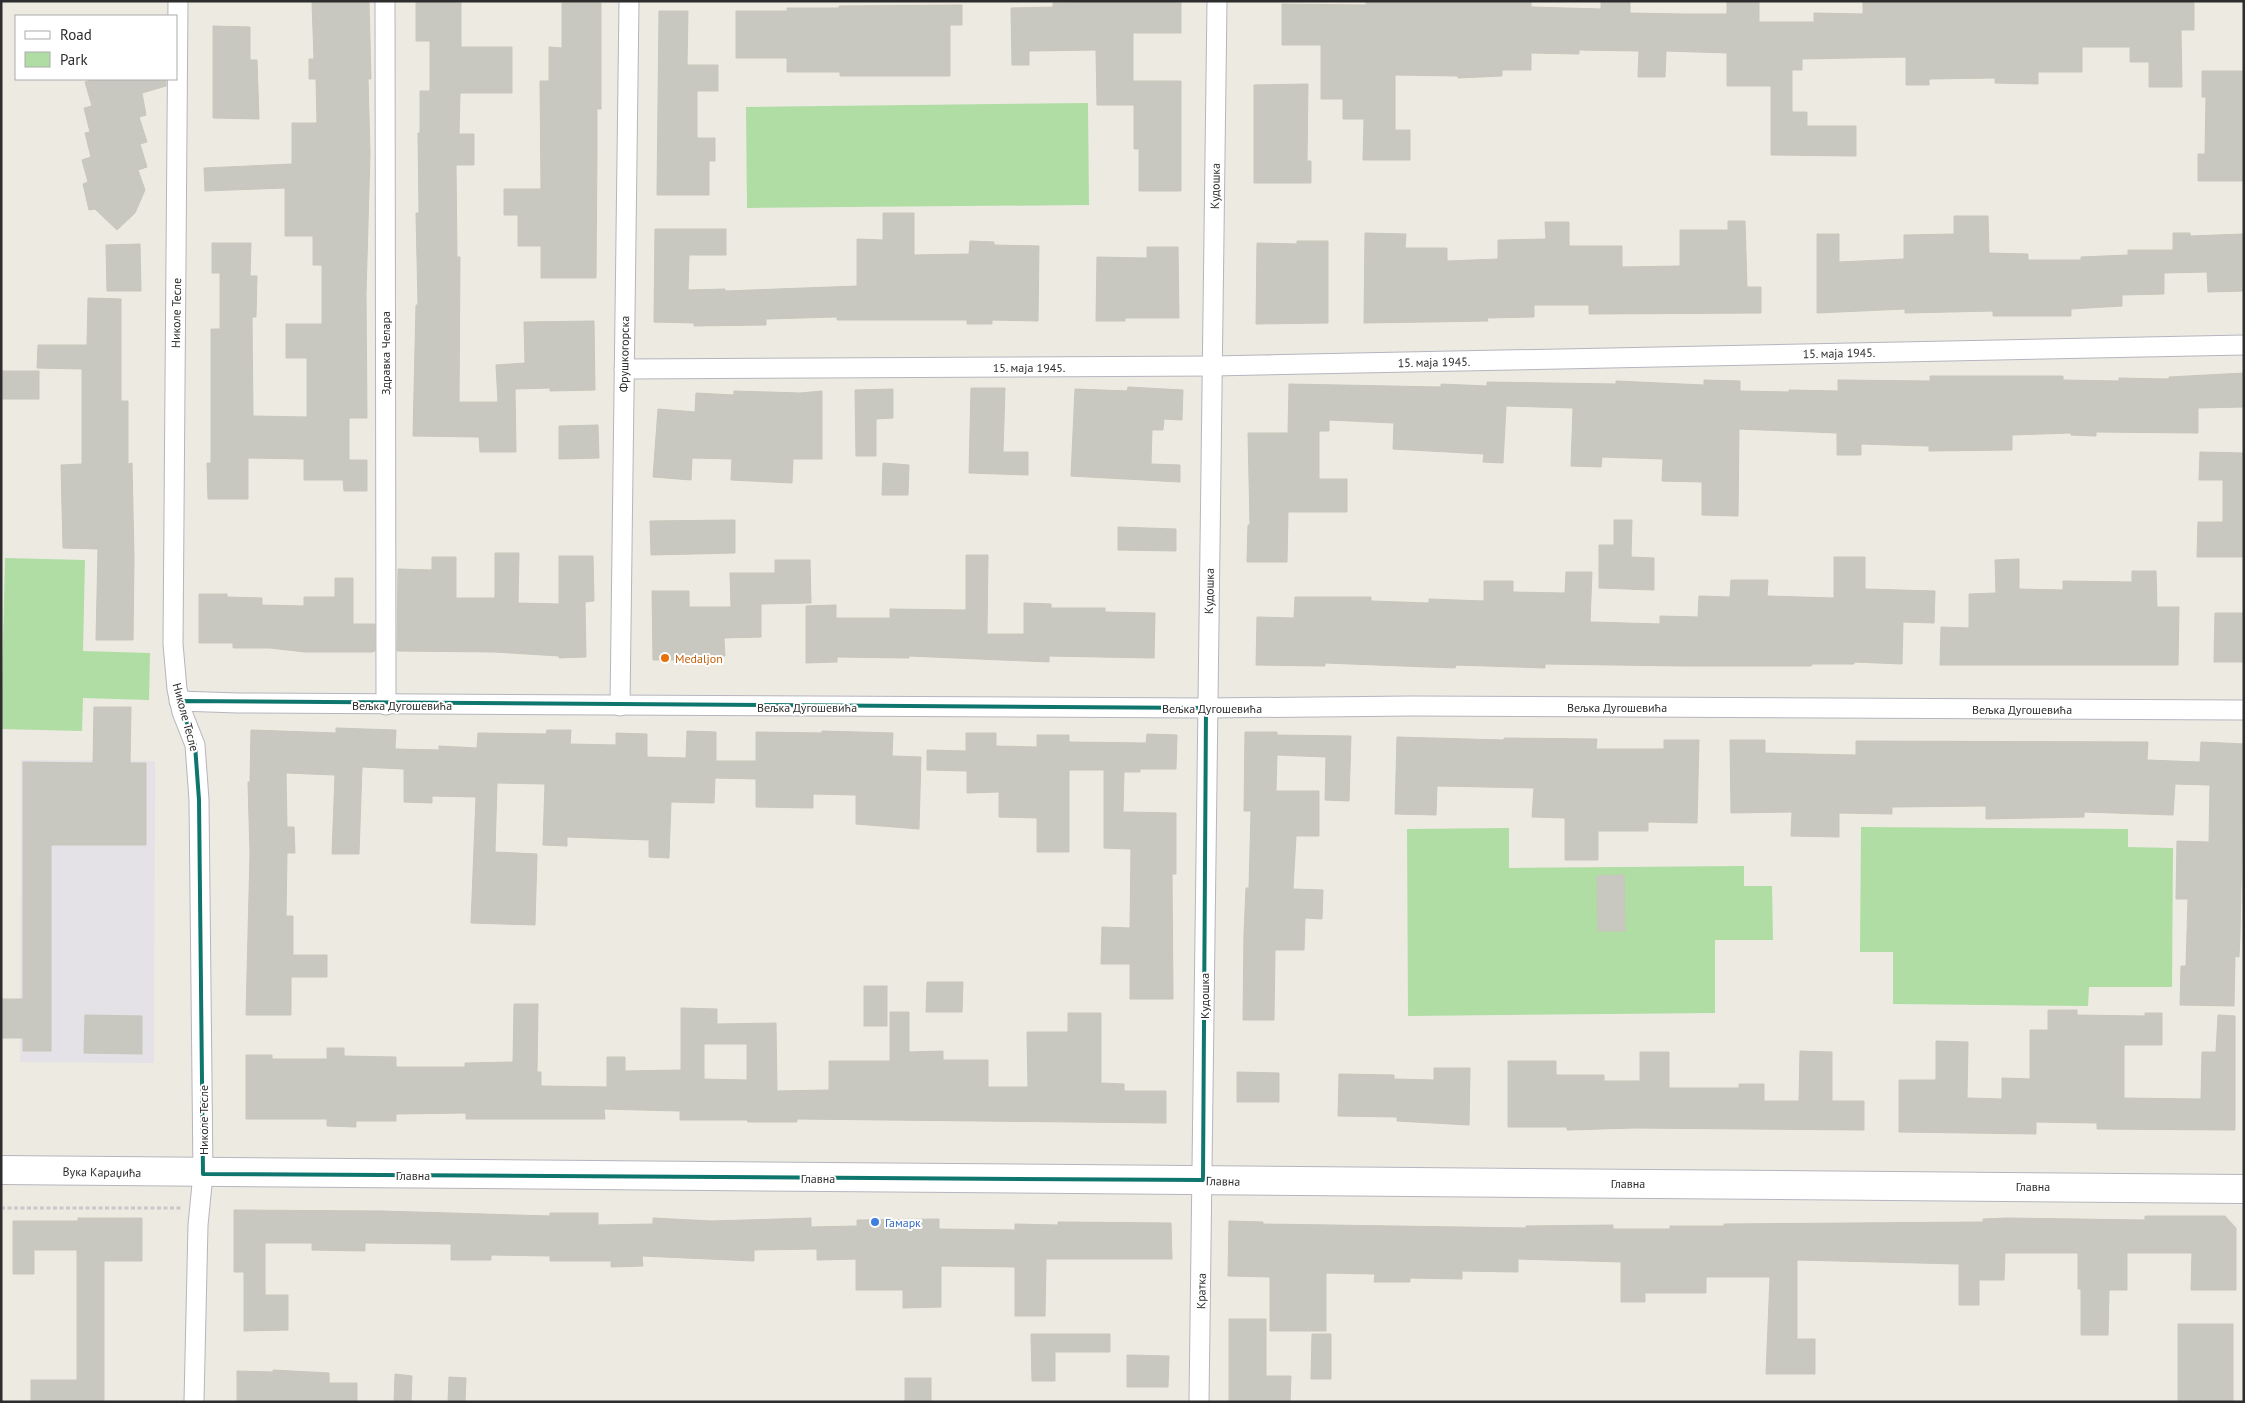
<svg xmlns="http://www.w3.org/2000/svg" width="2245" height="1403" font-family="'PT Sans',sans-serif">
<style>
.industrial{fill:#e4e1e7}
.green{fill:#afdda4}
.building{fill:#c9c8c0;stroke:#c9c6bb;fill-rule:evenodd}
.lines{fill:none;stroke-linecap:round;stroke-linejoin:round}
.minor-casing{stroke:#b5b5bf;stroke-width:21}
.secondary-casing{stroke:#b5b5bf;stroke-width:30}
.path{stroke:#c8c8c8;stroke-width:3;stroke-dasharray:4 2.5;stroke-linecap:butt}
.minor{stroke:#fff;stroke-width:19}
.secondary{stroke:#fff;stroke-width:28}
.marked{fill:none;stroke:#0f766e;stroke-width:4;stroke-linejoin:round}
.food-dot{fill:#e8710a;stroke:#fff;stroke-width:2}
.shop-dot{fill:#3f7fe0;stroke:#fff;stroke-width:2}
.labels{text-anchor:middle;dominant-baseline:central;stroke-width:4;stroke-linejoin:round;paint-order:stroke}
.street-label{font-size:12px;fill:#2d2d2d;stroke:#fff}
.food-label{font-size:12px;fill:#c56008;stroke:#fff;text-anchor:start}
.shop-label{font-size:12px;fill:#366cbe;stroke:#fff;text-anchor:start}
</style>
<rect width="100%" height="100%" fill="#edeae2"/>
<polygon class="industrial" points="21,760 155,761 154,1063 20,1062"/>
<g class="green">
<polygon points="1088,103 1089,205 747,208 746,107"/>
<polygon points="5,558 85,560 83,651 150,653 149,700 83,698 82,731 1,729"/>
<polygon points="1861,827 2128,829 2128,847 2173,848 2172,987 2089,987 2088,1006 1893,1004 1893,952 1860,952"/>
<polygon points="1509,828 1509,868 1744,866 1744,886 1772,886 1773,940 1715,940 1715,1013 1408,1016 1407,829"/>
</g>
<g class="building">
<polygon points="416,1 461,1 461,47 512,47 512,93 460,93 459,134 474,134 474,165 456,165 457,257 460,257 459,402 498,402 496,365 525,363 524,322 594,321 595,390 550,391 550,388 515,389 516,452 480,452 479,437 413,436 416,305 418,305 416,213 419,213 418,133 420,133 420,91 430,91 430,41 416,41"/>
<polygon points="1181,1 1181,33 1133,33 1133,81 1181,81 1181,191 1139,191 1139,149 1134,149 1134,105 1097,105 1096,50 1029,51 1029,65 1012,65 1011,8 1053,7 1053,3"/>
<polygon points="1413,1 1531,1 1531,7 1601,9 1601,1 1630,1 1630,13 1683,14 1727,14 1727,1 1759,1 1759,22 1814,22 1814,13 1863,14 1863,1 2194,1 2194,30 2181,30 2182,87 2149,87 2149,62 2130,62 2130,47 2082,47 2082,72 2038,72 2038,84 1995,83 1995,78 1929,79 1929,85 1906,85 1906,57 1802,59 1802,70 1792,70 1792,112 1807,112 1807,126 1856,126 1856,156 1771,155 1771,86 1727,86 1727,53 1666,51 1665,77 1638,77 1639,51 1579,50 1579,54 1531,53 1531,70 1502,70 1502,76 1458,78 1458,76 1395,75 1395,130 1410,130 1410,160 1363,160 1364,119 1343,119 1343,99 1321,99 1321,45 1282,45 1282,4 1366,5 1366,2"/>
<polygon points="312,2 369,2 371,79 368,79 370,153 366,295 367,418 349,418 349,460 367,460 367,491 344,491 343,480 304,480 304,459 248,458 248,499 208,499 207,463 211,463 211,329 220,329 220,273 212,273 212,243 251,243 250,276 257,276 256,317 252,317 253,416 307,417 307,358 286,358 286,324 322,324 322,265 313,265 313,236 285,236 285,188 205,191 204,168 292,164 292,123 317,123 316,79 309,79 309,59 314,59"/>
<polygon points="562,3 601,3 601,109 597,109 597,149 596,278 541,278 541,246 518,246 518,215 504,215 504,189 541,189 540,81 549,81 549,47 562,48"/>
<polygon points="962,5 962,25 950,25 950,76 840,76 840,72 787,72 787,58 736,58 736,11 787,11 787,8 839,8 839,6"/>
<polygon points="659,11 688,11 687,65 718,65 718,91 697,91 697,138 715,138 715,161 709,161 709,195 657,195"/>
<polygon points="213,26 250,27 250,60 257,60 259,119 213,118"/>
<polygon points="2202,71 2244,71 2244,181 2198,181 2198,154 2205,154 2206,97 2202,97"/>
<polygon points="89,79 166,79 166,86 142,93 146,115 139,117 147,142 140,144 147,167 138,170 145,190 135,213 117,230 95,209 89,210 83,184 88,182 82,160 91,157 85,133 90,132 84,108 92,106 85,82 89,81"/>
<polygon points="1308,84 1307,161 1311,161 1311,183 1254,183 1254,85"/>
<polygon points="883,213 914,213 914,255 969,254 970,241 994,242 994,245 1039,246 1038,321 992,320 992,324 967,324 967,320 837,320 837,317 766,319 766,325 694,326 694,323 654,322 655,229 726,229 726,255 689,255 688,290 725,289 725,291 857,286 857,239 883,240"/>
<polygon points="1954,216 1988,216 1989,253 2028,254 2028,260 2081,260 2081,257 2128,255 2128,250 2173,250 2173,233 2190,233 2190,236 2244,234 2244,291 2208,292 2207,272 2164,273 2164,294 2122,295 2122,306 2071,309 2071,316 1993,316 1993,311 1905,313 1905,309 1817,313 1817,234 1839,234 1839,262 1904,259 1904,235 1954,234"/>
<polygon points="1728,221 1745,221 1747,287 1761,287 1761,313 1589,314 1589,305 1534,305 1534,317 1487,318 1488,321 1364,323 1365,233 1406,234 1405,248 1447,248 1447,261 1498,259 1498,240 1546,239 1545,222 1569,222 1569,246 1622,246 1622,267 1680,266 1680,230 1728,230"/>
<polygon points="1297,241 1328,241 1328,323 1256,324 1257,243 1297,244"/>
<polygon points="140,244 141,291 107,291 106,245"/>
<polygon points="1147,247 1178,247 1179,318 1125,318 1125,321 1096,321 1097,257 1147,258"/>
<polygon points="88,298 121,299 121,401 128,401 128,464 132,463 134,557 133,640 96,640 98,549 63,548 61,465 82,464 82,369 37,368 38,345 87,345"/>
<rect x="1" y="371" width="38" height="28"/>
<polygon points="2244,373 2244,407 2198,408 2198,433 2096,432 2096,436 2071,435 2071,433 2012,435 2012,450 1929,451 1929,446 1861,444 1861,455 1837,455 1837,433 1739,429 1738,516 1702,515 1702,482 1662,481 1663,459 1602,457 1601,467 1571,466 1573,408 1506,406 1503,463 1483,462 1484,454 1393,449 1394,423 1329,420 1329,431 1319,431 1319,479 1347,479 1347,512 1288,512 1287,562 1247,562 1248,525 1250,525 1248,433 1288,433 1289,384 1441,387 1441,384 1487,386 1487,382 1616,384 1616,381 1704,385 1704,380 1740,381 1740,391 1789,392 1789,390 1838,391 1838,380 1930,381 1930,376 2063,376 2063,380 2119,381 2119,378 2169,379 2169,377"/>
<polygon points="1128,387 1183,390 1182,420 1164,419 1163,430 1152,430 1151,464 1180,465 1180,482 1071,476 1075,389 1127,391"/>
<polygon points="971,388 1005,388 1003,452 1028,452 1028,475 969,473"/>
<polygon points="893,389 893,418 876,419 876,456 856,456 855,390"/>
<polygon points="734,391 800,393 822,391 822,459 793,459 792,483 731,480 732,459 692,458 691,480 653,477 658,409 695,412 696,393 734,395"/>
<polygon points="598,425 599,458 559,459 559,426"/>
<polygon points="2200,452 2244,453 2244,557 2197,557 2198,522 2223,522 2223,480 2199,480"/>
<polygon points="883,463 909,465 908,495 882,495"/>
<polygon points="735,520 735,553 651,555 650,521"/>
<polygon points="1614,520 1632,520 1631,557 1654,558 1654,590 1599,588 1599,545 1614,545"/>
<polygon points="1118,527 1176,529 1176,551 1118,550"/>
<polygon points="495,553 519,553 518,603 559,604 559,556 593,556 594,601 585,602 586,657 559,658 559,656 494,652 397,651 398,569 432,570 432,557 456,557 456,598 495,598"/>
<polygon points="966,555 988,555 987,634 1024,634 1024,603 1051,604 1051,608 1105,608 1105,612 1155,613 1154,658 1049,656 1049,662 909,656 909,658 837,657 837,662 806,663 806,606 836,605 836,618 890,618 890,609 966,610"/>
<polygon points="1834,557 1865,557 1865,589 1935,591 1934,623 1903,622 1902,664 1854,662 1854,664 1812,664 1811,666 1685,666 1545,664 1545,668 1456,665 1455,668 1325,663 1325,666 1256,665 1257,617 1294,618 1295,597 1371,597 1371,601 1429,603 1429,599 1484,601 1484,581 1513,581 1513,592 1565,593 1566,572 1592,572 1590,622 1660,624 1660,616 1698,617 1699,596 1730,597 1731,580 1768,580 1767,596 1834,598"/>
<polygon points="2019,559 2019,589 2063,590 2063,581 2132,582 2132,571 2156,571 2157,607 2179,607 2178,665 1940,665 1941,627 1969,628 1969,594 1996,593 1995,560"/>
<polygon points="775,560 810,560 811,603 761,604 761,637 724,638 725,656 690,656 690,660 653,660 652,591 689,591 689,607 731,607 730,573 775,573"/>
<polygon points="335,578 353,578 353,624 375,624 375,651 372,652 305,652 270,648 233,648 233,643 199,643 199,594 227,594 227,597 262,598 262,605 304,606 304,597 335,597"/>
<polygon points="2215,613 2244,613 2244,662 2214,662"/>
<polygon points="94,707 131,707 130,763 146,763 146,845 51,845 51,1051 23,1051 23,1038 1,1038 1,999 23,999 23,762 93,763"/>
<polygon points="336,728 396,730 395,749 439,750 439,746 477,748 478,733 546,734 547,730 571,730 570,744 616,745 616,733 647,734 647,757 686,758 687,731 716,732 716,761 756,761 756,732 822,733 822,731 893,733 892,756 921,757 919,829 856,824 856,795 813,794 813,808 756,807 756,779 715,778 714,803 671,802 669,858 649,857 649,840 567,837 567,846 543,845 545,784 497,783 495,852 537,854 535,925 471,923 476,797 432,796 432,803 404,802 404,769 362,767 359,854 332,854 335,775 286,773 287,827 294,827 295,853 287,853 286,916 293,916 293,955 327,955 327,977 291,977 291,1015 246,1015 250,854 248,782 250,782 251,730 336,733"/>
<polygon points="1245,732 1277,732 1277,735 1351,736 1349,801 1325,800 1326,757 1277,755 1276,791 1319,791 1319,836 1296,836 1293,889 1323,890 1322,919 1305,918 1304,950 1275,950 1274,1020 1243,1020 1244,933 1246,888 1249,888 1251,811 1244,811"/>
<polygon points="966,733 996,733 996,746 1037,747 1037,735 1069,735 1069,742 1146,743 1147,734 1177,735 1176,769 1140,769 1140,772 1124,772 1123,812 1176,813 1176,874 1172,874 1173,999 1130,999 1130,964 1101,964 1102,927 1130,928 1131,849 1104,848 1104,770 1069,770 1069,852 1037,852 1037,818 999,817 999,792 967,793 967,771 927,770 927,750 966,751"/>
<polygon points="1397,737 1504,740 1504,738 1597,739 1596,749 1664,749 1664,740 1699,740 1697,823 1648,822 1648,831 1598,831 1598,860 1565,860 1565,818 1532,817 1534,788 1437,786 1436,815 1395,814"/>
<polygon points="1730,740 1765,740 1765,753 1856,755 1856,741 2148,742 2147,760 2200,762 2201,742 2244,744 2240,935 2239,957 2235,956 2234,1006 2180,1005 2181,966 2186,966 2188,899 2176,899 2177,841 2209,842 2210,785 2175,784 2173,815 2084,812 2084,817 1986,819 1986,806 1892,807 1892,814 1839,813 1839,837 1791,836 1792,812 1731,813"/>
<polygon points="1624,875 1625,931 1598,931 1597,876"/>
<polygon points="927,982 963,982 962,1012 926,1012"/>
<rect x="864" y="986" width="23" height="40"/>
<path d="M 514,1004 L 538,1004 L 537,1072 L 541,1072 L 541,1086 L 607,1087 L 607,1057 L 625,1057 L 625,1071 L 681,1070 L 681,1008 L 717,1009 L 717,1024 L 776,1023 L 777,1091 L 829,1090 L 829,1061 L 890,1061 L 890,1012 L 909,1012 L 909,1052 L 943,1051 L 943,1060 L 988,1060 L 988,1087 L 1028,1087 L 1027,1032 L 1068,1032 L 1068,1013 L 1101,1013 L 1101,1083 L 1124,1084 L 1124,1091 L 1166,1091 L 1166,1123 L 797,1119 L 797,1122 L 748,1122 L 747,1120 L 680,1120 L 680,1111 L 604,1109 L 605,1119 L 466,1119 L 466,1113 L 396,1114 L 396,1121 L 356,1121 L 356,1127 L 327,1126 L 327,1119 L 246,1119 L 246,1055 L 272,1055 L 272,1059 L 327,1059 L 327,1048 L 344,1048 L 344,1056 L 396,1057 L 396,1067 L 465,1067 L 465,1063 L 513,1062 ZM 704,1044 L 747,1044 L 747,1080 L 704,1079 Z"/>
<polygon points="2048,1010 2077,1010 2077,1015 2145,1016 2145,1013 2162,1013 2162,1045 2124,1045 2124,1098 2201,1099 2202,1052 2216,1052 2218,1015 2235,1016 2235,1130 2097,1129 2097,1123 2036,1122 2036,1134 1899,1132 1899,1080 1936,1080 1936,1041 1968,1042 1967,1098 2002,1099 2002,1078 2030,1079 2030,1030 2048,1030"/>
<polygon points="85,1015 142,1016 142,1054 84,1053"/>
<polygon points="1800,1051 1832,1052 1832,1101 1864,1101 1864,1130 1634,1128 1567,1130 1567,1127 1508,1127 1508,1061 1556,1061 1556,1075 1604,1075 1604,1081 1640,1081 1640,1052 1669,1052 1669,1088 1739,1088 1739,1084 1764,1084 1764,1101 1799,1101"/>
<polygon points="1434,1068 1470,1068 1469,1125 1397,1121 1397,1117 1338,1116 1339,1074 1394,1075 1394,1079 1434,1080"/>
<polygon points="1237,1072 1279,1073 1279,1102 1237,1102"/>
<polygon points="234,1210 382,1211 550,1216 550,1213 598,1213 598,1225 653,1224 653,1218 712,1221 811,1218 811,1227 857,1226 857,1220 939,1219 939,1229 1015,1230 1015,1224 1058,1225 1058,1222 1171,1223 1172,1259 1046,1259 1045,1316 1015,1316 1015,1267 941,1266 941,1307 903,1308 903,1290 856,1290 856,1259 817,1260 817,1249 754,1250 754,1261 642,1256 643,1266 611,1267 611,1261 550,1261 550,1256 491,1255 491,1260 451,1260 451,1244 365,1243 365,1251 312,1250 312,1243 265,1243 265,1295 288,1295 288,1330 244,1331 244,1272 234,1272"/>
<polygon points="2145,1216 2225,1216 2236,1228 2236,1290 2191,1290 2192,1253 2127,1253 2127,1290 2109,1290 2108,1335 2081,1335 2081,1289 2078,1289 2078,1253 2005,1253 2004,1280 1979,1280 1979,1305 1959,1305 1959,1264 1797,1260 1797,1339 1815,1339 1815,1374 1766,1374 1770,1277 1706,1277 1706,1293 1645,1293 1645,1302 1621,1302 1621,1262 1518,1259 1518,1272 1462,1271 1462,1279 1410,1278 1410,1282 1374,1282 1375,1274 1326,1273 1326,1331 1270,1331 1270,1277 1228,1276 1229,1221 1263,1222 1263,1224 1526,1228 1526,1226 1613,1225 1613,1229 1670,1229 1670,1226 1724,1226 1724,1224 1983,1222 1983,1219 2007,1218 2145,1220"/>
<polygon points="78,1218 142,1218 142,1261 104,1261 104,1402 31,1402 31,1380 77,1380 77,1250 34,1250 34,1274 13,1274 13,1221 78,1221"/>
<polygon points="1229,1319 1266,1319 1266,1376 1291,1376 1290,1402 1229,1402"/>
<rect x="2178" y="1324" width="55" height="78"/>
<polygon points="1031,1334 1110,1334 1110,1352 1055,1352 1055,1381 1032,1381"/>
<polygon points="1312,1334 1331,1334 1331,1379 1311,1379"/>
<polygon points="1127,1355 1169,1356 1168,1387 1127,1387"/>
<polygon points="273,1370 329,1373 329,1383 357,1383 357,1402 237,1402 237,1371 273,1372"/>
<polygon points="395,1374 412,1376 411,1402 394,1402"/>
<polygon points="449,1377 466,1378 465,1402 448,1402"/>
<rect x="905" y="1378" width="26" height="24"/>
</g>
<g class="lines">
<defs>
<g id="minor">
<polyline points="178,1 173,644 177,689 182,712 195,745 199,800 203,1174 198,1225 194,1402"/>
<polyline points="385,1 386,705"/>
<polyline points="624,369 1213,366 2244,345"/>
<polyline points="179,701 238,703 1206,708 1412,706 2244,710"/>
<polyline points="620,706 629,1"/>
<polyline points="1199,1402 1217,1"/>
</g>
<polyline id="secondary" points="1,1170 2244,1189"/>
</defs>
<use href="#minor" class="minor-casing"/>
<use href="#secondary" class="secondary-casing"/>
<polyline class="path" points="1,1208 181,1208"/>
<use href="#minor" class="minor"/>
<use href="#secondary" class="secondary"/>
</g>
<path class="marked" d="M 179,701 L 1206,708 L 1203,1180 L 203,1174 L 199,800 L 195,745 Z"/>
<circle class="food-dot" cx="665" cy="658" r="5"/>
<circle class="shop-dot" cx="875" cy="1222" r="5"/>
<g class="labels">
<g class="street-label">
<text transform="translate(1215 186) rotate(-89)">Кудошка</text>
<text transform="translate(176 313) rotate(-89)">Николе Тесле</text>
<text transform="translate(385 353) rotate(-90)">Здравка Челара</text>
<text transform="translate(1839 353) rotate(-1)">15. маја 1945.</text>
<text transform="translate(624 354) rotate(-89)">Фрушкогорска</text>
<text transform="translate(1434 362) rotate(-1)">15. маја 1945.</text>
<text x="1029" y="367">15. маја 1945.</text>
<text transform="translate(1209 591) rotate(-89)">Кудошка</text>
<text x="402" y="705">Вељка Дугошевића</text>
<text x="807" y="707">Вељка Дугошевића</text>
<text x="1617" y="707">Вељка Дугошевића</text>
<text x="1212" y="708">Вељка Дугошевића</text>
<text x="2022" y="709">Вељка Дугошевића</text>
<text transform="translate(186 717) rotate(75)">Николе Тесле</text>
<text transform="translate(1204 996) rotate(-90)">Кудошка</text>
<text transform="translate(203 1120) rotate(-90)">Николе Тесле</text>
<text transform="translate(102 1172) rotate(1)">Вука Караџића</text>
<text x="413" y="1175">Главна</text>
<text x="818" y="1178">Главна</text>
<text transform="translate(1223 1181) rotate(1)">Главна</text>
<text x="1628" y="1183">Главна</text>
<text x="2033" y="1186">Главна</text>
<text transform="translate(1201 1291) rotate(-89)">Кратка</text>
</g>
<g class="food-label">
<text x="675" y="658">Medaljon</text>
</g>
<g class="shop-label">
<text x="885" y="1222">Гамарк</text>
</g>
</g>
<rect width="2245" height="1403" fill="none" stroke="#2d2d2d" stroke-width="5"/>
<rect x="15" y="15" width="162" height="65" fill="#ffffff" stroke="#ababab"/>
<rect x="25" y="31" width="25" height="8" fill="#ffffff" stroke="#ababab"/>
<text x="60" y="40" font-size="15" fill="#2d2d2d">Road</text>
<rect x="25" y="52" width="25" height="15" fill="#afdda4" stroke="#ababab"/>
<text x="60" y="65" font-size="15" fill="#2d2d2d">Park</text>
</svg>
